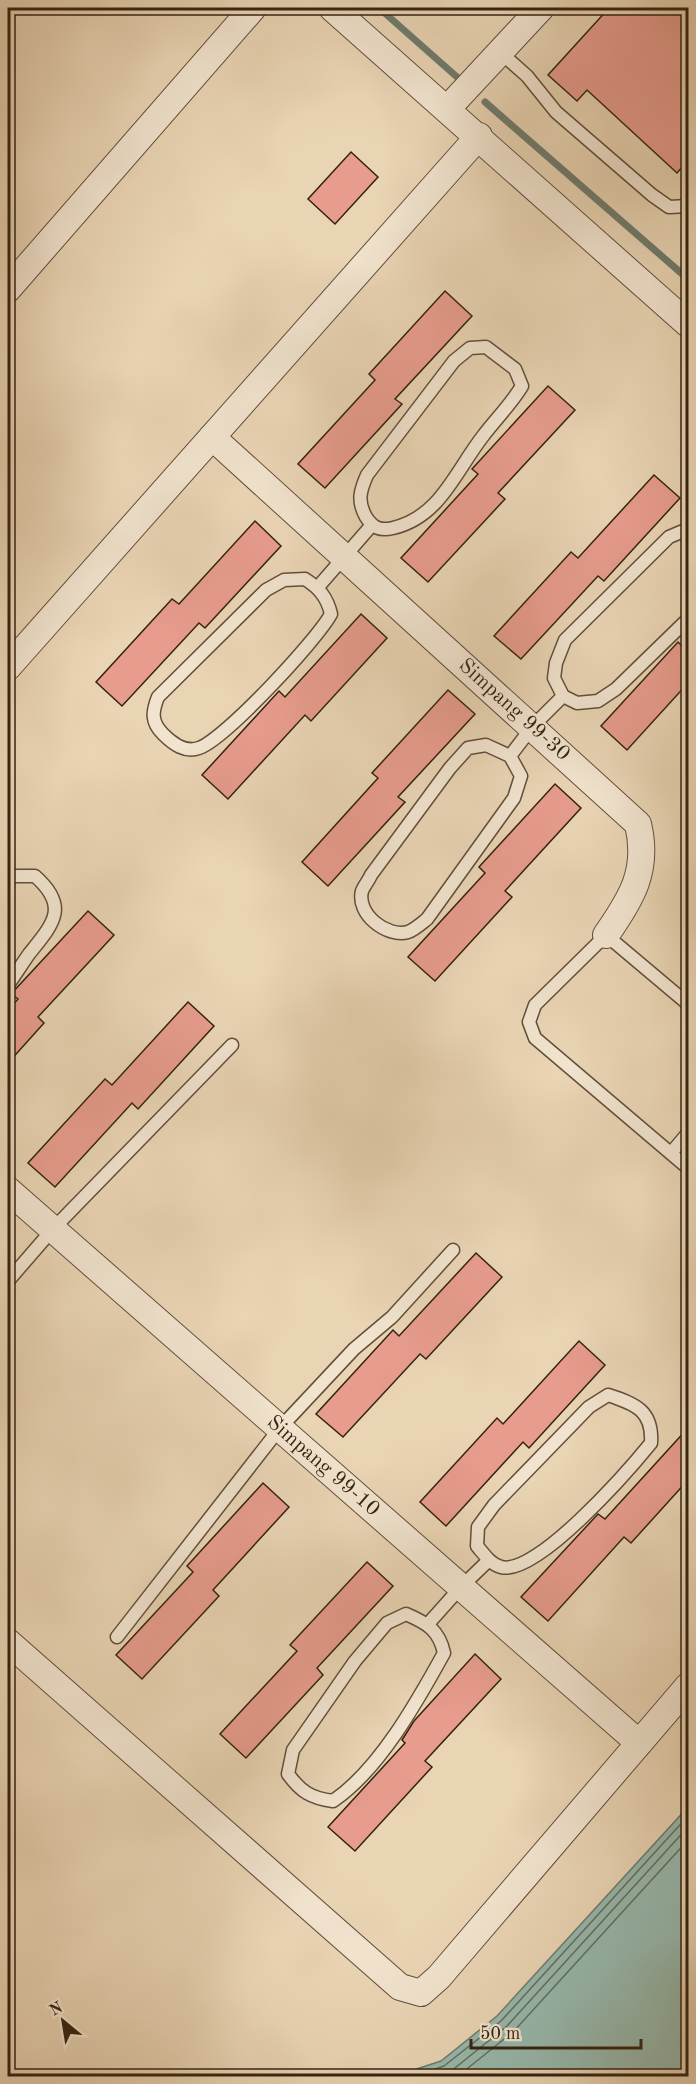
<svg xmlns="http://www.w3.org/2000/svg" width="696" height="2084" font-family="'Old Standard TT',serif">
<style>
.water{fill:#97b8ac;stroke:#6f7c6e;stroke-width:1.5}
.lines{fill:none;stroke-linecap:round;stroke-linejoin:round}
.shore{stroke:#666e5e;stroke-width:1.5}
.stream{stroke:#6f7c6e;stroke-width:7}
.building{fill:#e79c8d;stroke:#342311;stroke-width:1.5}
.service-casing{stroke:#614f3a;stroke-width:15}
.minor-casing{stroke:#614f3a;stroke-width:28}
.service{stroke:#f1e3ce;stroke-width:12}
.minor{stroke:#f1e3ce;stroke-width:26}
.labels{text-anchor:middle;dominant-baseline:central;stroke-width:4.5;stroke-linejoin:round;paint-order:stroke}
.street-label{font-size:21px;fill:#342311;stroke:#f1e3ce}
</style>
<rect width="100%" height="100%" fill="#e9d4b4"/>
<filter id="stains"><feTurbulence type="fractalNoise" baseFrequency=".00333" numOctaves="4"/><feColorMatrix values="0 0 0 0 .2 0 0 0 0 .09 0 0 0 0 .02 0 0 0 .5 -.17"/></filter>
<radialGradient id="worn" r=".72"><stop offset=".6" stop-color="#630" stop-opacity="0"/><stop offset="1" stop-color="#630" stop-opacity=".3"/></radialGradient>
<polygon class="water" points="688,1807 688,2076 395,2076 441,2061 497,2016"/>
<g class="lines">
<g class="shore">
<polyline points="414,2076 444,2066 501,2021 688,1816"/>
<polyline points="438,2076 450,2072 507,2026 688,1827"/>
<polyline points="458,2076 513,2032 688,1840"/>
</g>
<g class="stream">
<polyline points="379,8 457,77"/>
<polyline points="485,102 688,279"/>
</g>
</g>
<g class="building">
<polygon points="609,8 688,8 688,160 677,173 587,90 577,101 548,75"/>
<polygon points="351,152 378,177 335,224 308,199"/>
<polygon points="445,291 472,316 395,399 402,404 325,488 298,464 375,380 369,374"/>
<polygon points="548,386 575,410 498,493 505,499 428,582 401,558 478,474 472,469"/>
<polygon points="654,475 680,498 604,581 598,576 521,659 494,636 571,552 578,558"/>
<polygon points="255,521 281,546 205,628 199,623 122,706 96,682 172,599 179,604"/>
<polygon points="361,614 387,638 311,721 305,715 228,799 202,775 279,691 285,697"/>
<polygon points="678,642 688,652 688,683 627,750 601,726"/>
<polygon points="448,690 475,714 398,797 405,802 328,886 302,862 378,778 372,773"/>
<polygon points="555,784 581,808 505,891 512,897 435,981 408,957 485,873 479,867"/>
<polygon points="88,911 114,935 38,1017 44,1023 8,1063 8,1011 18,999 11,994"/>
<polygon points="188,1002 214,1026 138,1109 132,1103 55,1187 28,1163 105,1079 112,1085"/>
<polygon points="476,1253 502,1277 426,1359 420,1354 343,1437 316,1414 393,1330 399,1336"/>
<polygon points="579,1341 605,1365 529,1448 523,1442 446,1526 420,1502 497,1418 503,1424"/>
<polygon points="688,1428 688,1480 631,1543 624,1537 548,1621 521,1597 598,1514 605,1519"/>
<polygon points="263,1483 289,1507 213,1590 219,1596 142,1679 116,1655 193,1572 187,1566"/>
<polygon points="367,1562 393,1586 317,1668 323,1675 246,1758 220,1734 297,1651 290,1645"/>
<polygon points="475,1654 501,1679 425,1761 432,1767 355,1851 328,1827 405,1743 402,1740 414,1721"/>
</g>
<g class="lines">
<defs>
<g id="service">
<polyline points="500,52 527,76 556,112 652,195 669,207 688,206"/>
<path d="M 486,347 L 515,369 L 522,386 C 511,404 496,419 483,436 C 455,472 440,517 393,528 C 380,531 373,528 366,517 C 357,501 360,491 367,475 L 454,361 L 470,348 Z"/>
<polyline points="688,529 669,537 565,640 556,663 554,678 563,696 577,703 598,701 616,689 688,619"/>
<path d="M 305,579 C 319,588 327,597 331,614 C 317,640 225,739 199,748 C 185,753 173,744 163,734 C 151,722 152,712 158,697 L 266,590 L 284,580 Z"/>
<polyline points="318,587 371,526"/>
<path d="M 486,745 L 510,756 L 521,776 L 514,798 L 427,919 C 422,923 414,930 408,932 C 387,938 356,914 362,891 C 364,886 369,880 371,875 L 450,768 L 468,748 Z"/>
<polyline points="510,756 533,726 563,696"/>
<path d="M 8,880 L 14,876 L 35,876 C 70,907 53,924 29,954 C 22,964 15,975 8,985"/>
<polyline points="688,1004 606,935 535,1005 529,1022 535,1038 688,1168"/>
<polyline points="671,1153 688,1133"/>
<polyline points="8,1281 53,1229 232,1045"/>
<path d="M 608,1395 C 636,1404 653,1411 651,1443 C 629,1470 536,1577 501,1567 C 490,1564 484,1554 477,1546 L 478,1527 L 494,1505 L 589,1407 Z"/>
<path d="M 406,1614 C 427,1623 439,1630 444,1653 C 417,1702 379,1770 333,1801 C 311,1798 301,1792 288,1774 L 293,1750 L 355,1661 L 387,1623 Z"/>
<polyline points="428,1624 461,1587 489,1560"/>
<polyline points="117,1637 280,1428 354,1349 392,1317 453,1250"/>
</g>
<g id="minor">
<polyline points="332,8 688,324"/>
<polyline points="448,108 541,8"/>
<polyline points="8,289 253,8"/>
<path d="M 212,437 L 638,824 C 649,870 632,898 606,935"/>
<polyline points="8,667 479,136"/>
<polyline points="8,1190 639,1743"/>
<polyline points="8,1642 400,1987 421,1993 439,1977 688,1686"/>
</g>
</defs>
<use href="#service" class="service-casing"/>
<use href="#minor" class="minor-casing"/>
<use href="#service" class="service"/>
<use href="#minor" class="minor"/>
</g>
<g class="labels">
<g class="street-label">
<text transform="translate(514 710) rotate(42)">Simpang 99-30</text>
<text transform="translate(323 1466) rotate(41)">Simpang 99-10</text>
</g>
</g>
<rect width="696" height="2084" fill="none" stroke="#e9d4b4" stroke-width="30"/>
<rect x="9" y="9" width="678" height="2066" fill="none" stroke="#342311" stroke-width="3"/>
<rect x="15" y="15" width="666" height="2054" fill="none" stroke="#342311" stroke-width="1.5"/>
<g transform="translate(63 2021) rotate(330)" stroke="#f1e3ce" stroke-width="4.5" paint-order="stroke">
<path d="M0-4.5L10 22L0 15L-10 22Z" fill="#342311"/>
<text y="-9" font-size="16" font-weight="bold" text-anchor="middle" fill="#342311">N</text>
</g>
<path d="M471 2039v9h170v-9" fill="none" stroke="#342311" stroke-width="3"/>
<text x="480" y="2039" font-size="18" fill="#342311" stroke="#f1e3ce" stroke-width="4.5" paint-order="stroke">50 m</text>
<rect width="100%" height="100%" filter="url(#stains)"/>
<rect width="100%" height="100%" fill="url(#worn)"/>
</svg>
